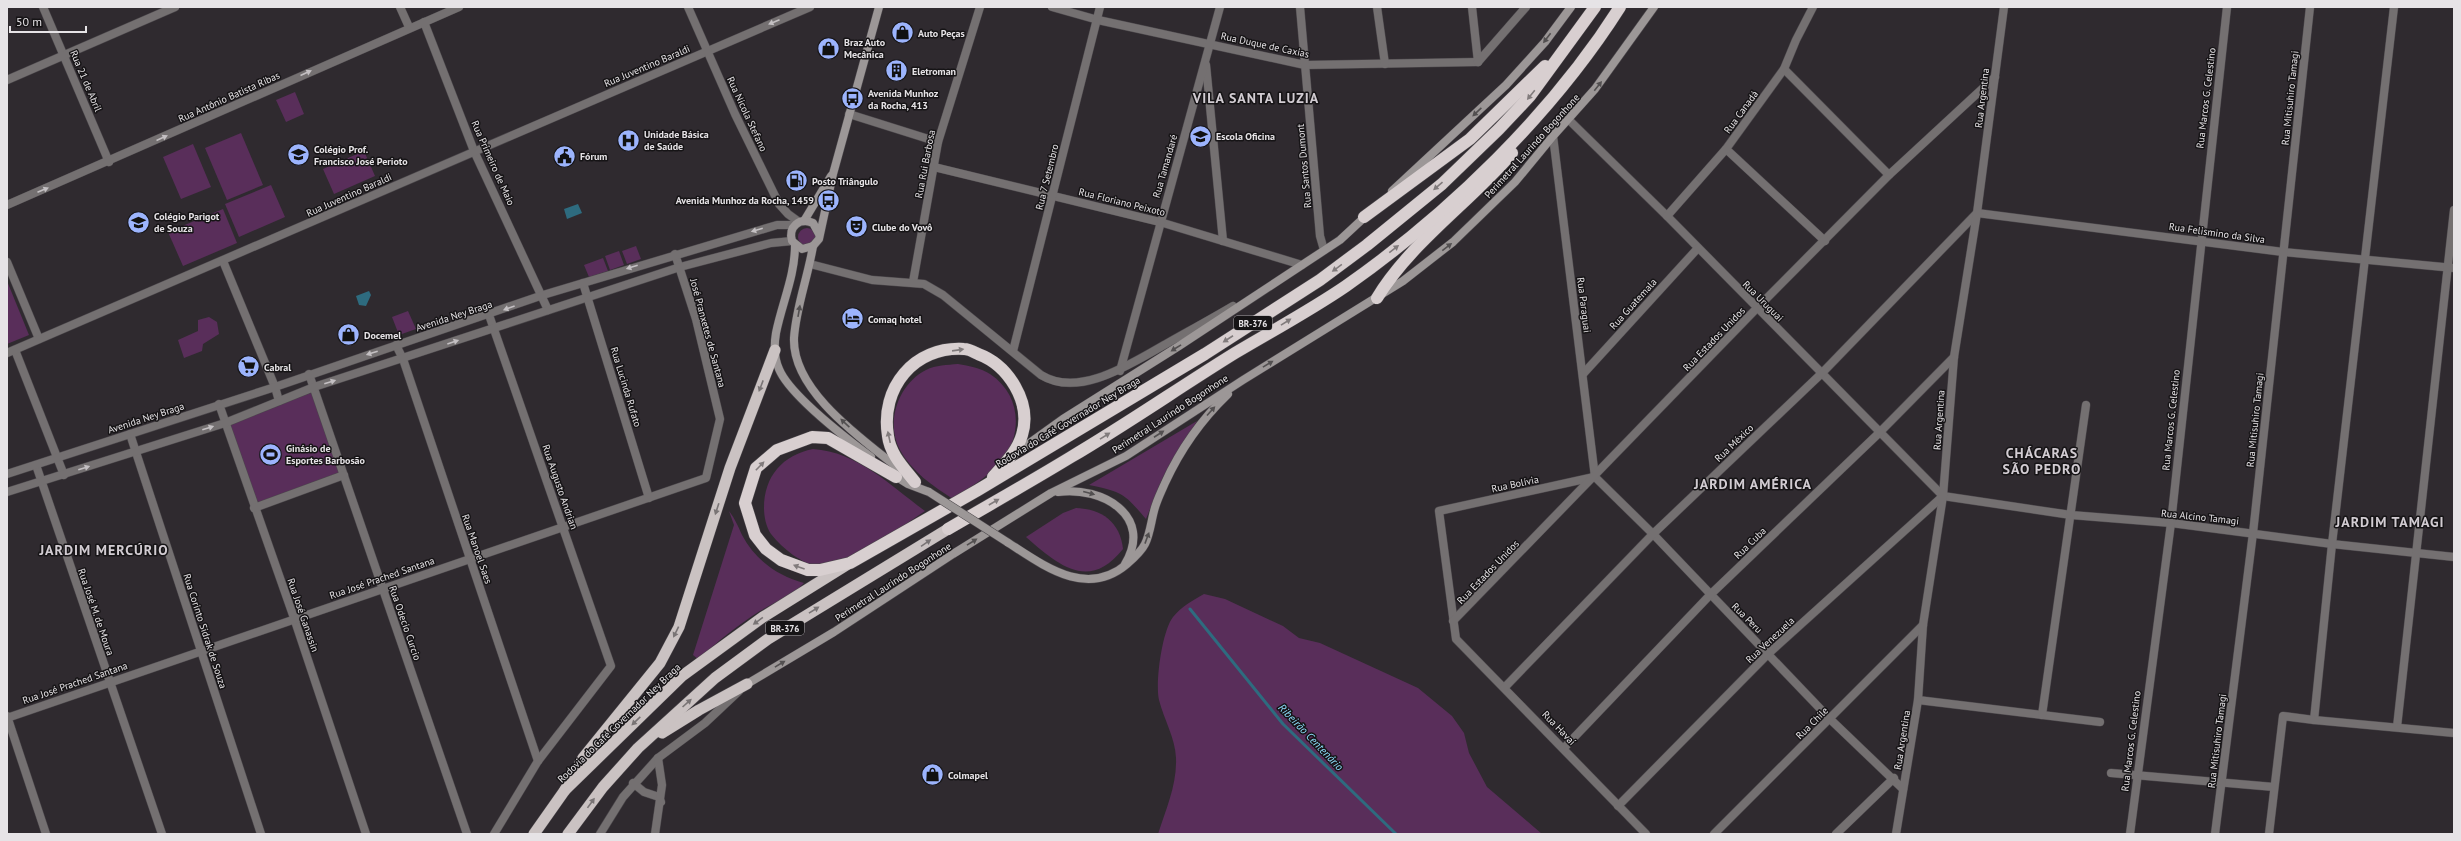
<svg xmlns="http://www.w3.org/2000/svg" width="2461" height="841" font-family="'PT Sans',sans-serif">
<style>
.green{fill:#592e5a}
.water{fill:#2e6b7f}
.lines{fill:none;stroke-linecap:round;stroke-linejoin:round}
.stream{stroke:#2e6b7f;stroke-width:3}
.minor-casing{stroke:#4c484c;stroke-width:9}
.tertiary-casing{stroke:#4c484c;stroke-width:9}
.secondary-casing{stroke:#4c484c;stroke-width:9}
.trunk-casing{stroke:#4c484c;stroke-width:12}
.motorway-casing{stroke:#4c484c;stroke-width:13}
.minor{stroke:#747071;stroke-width:8}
.tertiary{stroke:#747071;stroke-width:8}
.secondary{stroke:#9c9797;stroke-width:8}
.trunk{stroke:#cac2c2;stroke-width:11}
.motorway{stroke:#d8cfd0;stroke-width:12}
.secondary-bridge-casing{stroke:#4c484c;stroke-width:9;stroke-linecap:butt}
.secondary-bridge{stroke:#9c9797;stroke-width:8}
.oneway{fill:#c4c0c3}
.oneway2{fill:#524f50}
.oneway3{fill:#817b7c}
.oneway4{fill:#797475}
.labels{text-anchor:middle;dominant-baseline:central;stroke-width:3;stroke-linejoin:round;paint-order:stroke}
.shield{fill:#161416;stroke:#a8a5a8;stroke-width:1}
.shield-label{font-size:9px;font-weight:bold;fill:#e6e3e6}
.poi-label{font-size:10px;font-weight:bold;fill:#e6e3e6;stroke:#161416;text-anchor:start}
.street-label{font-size:10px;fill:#e6e3e6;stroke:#161416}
.water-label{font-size:11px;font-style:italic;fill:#8cdcf9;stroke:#161416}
.district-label{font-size:14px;font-weight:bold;letter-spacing:1px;fill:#d2ccd2;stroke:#161416}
</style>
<rect width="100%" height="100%" fill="#2f2a2f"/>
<g class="green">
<polygon points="295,92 304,114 286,122 276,100"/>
<polygon points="241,133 263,185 227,200 205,148"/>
<polygon points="193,144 211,187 181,199 163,157"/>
<polygon points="364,151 375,176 334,194 323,169"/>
<polygon points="271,185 285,217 239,237 225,204"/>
<polygon points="223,209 237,243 183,266 168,232"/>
<circle cx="807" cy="237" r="9"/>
<polygon points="636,246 641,259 627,264 622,251"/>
<polygon points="619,251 624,265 610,270 605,256"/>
<polygon points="603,258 608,271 589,277 584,265"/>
<polygon points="7,281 29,335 7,344"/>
<polygon points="408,311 416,329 399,335 392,317"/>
<polygon points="209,317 217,322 219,334 203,344 202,351 184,358 178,340 198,331 198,320"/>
<path d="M 958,364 C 969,366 981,368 990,374 C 1019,393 1023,429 1005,457 C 993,474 970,487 953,499 C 933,486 912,472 900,450 C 885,423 898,384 926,370 C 936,365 947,365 958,364 Z"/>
<polygon points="313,392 342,473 255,505 227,424"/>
<path d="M 1197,421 L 1163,477 L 1146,519 C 1124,493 1122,492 1089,485 Z"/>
<path d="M 813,449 C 858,452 891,486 925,511 C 901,527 849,565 820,566 C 810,566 801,560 793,555 C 785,549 777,542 771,534 C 766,527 764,516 764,508 C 764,476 783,455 813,449 Z"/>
<path d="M 1076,508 C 1102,509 1120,522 1123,549 C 1089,592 1058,565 1026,537 L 1063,513 Z"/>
<path d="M 729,511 C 735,519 738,526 742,535 C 755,560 778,576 804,583 C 792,596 775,602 760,611 C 738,625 717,641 699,660 L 693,655 L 734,525 Z"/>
<path d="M 1204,594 L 1225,599 L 1283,626 L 1299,638 L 1320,643 L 1418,688 L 1452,716 L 1464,733 L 1469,753 L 1487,787 L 1542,834 L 1158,834 C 1166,809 1177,785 1176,758 C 1175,737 1164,720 1159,700 C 1155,683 1162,631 1173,617 C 1182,606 1192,601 1204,594 Z"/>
</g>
<g class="water">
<polygon points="578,204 582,213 567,219 564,209"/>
<polygon points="369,291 371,295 366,306 359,305 356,296"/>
</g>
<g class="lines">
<polyline class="stream" points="1190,609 1283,724 1396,834"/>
<defs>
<g id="minor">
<polyline points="43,7 109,162"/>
<polyline points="400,7 409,27"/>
<polyline points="1052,7 1098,20 1305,65 1478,62"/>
<polyline points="1300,7 1320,236 1324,250"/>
<polyline points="1377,7 1385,64"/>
<polyline points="1472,7 1478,62"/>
<polyline points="424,22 474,151 548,310"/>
<polyline points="1478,62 1526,7"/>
<polyline points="1206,65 1223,241"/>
<polyline points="1784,69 1889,175"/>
<polyline points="7,80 175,7"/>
<polyline points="849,114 938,142"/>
<polyline points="1569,120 1667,216 1943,496"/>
<polyline points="1553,136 1595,477"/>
<polyline points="1726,149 1825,241"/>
<polyline points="934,167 1160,222 1302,265"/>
<polyline points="7,205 459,7"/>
<polyline points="1667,216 1726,149 1784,69 1796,40 1813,7"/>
<polyline points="223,261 275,387 279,401"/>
<polyline points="7,262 39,339"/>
<polyline points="913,282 938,142 980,7"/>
<polyline points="583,283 649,498"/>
<polyline points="489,315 611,666 538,761 494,834"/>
<polyline points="396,345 403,359 538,761"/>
<polyline points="15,350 64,475"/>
<polyline points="1013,351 1100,7"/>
<polyline points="7,353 810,7"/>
<polyline points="1120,371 1220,7"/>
<polyline points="309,374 467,834"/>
<polyline points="1583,374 1698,248"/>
<polyline points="219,404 294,618 366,834"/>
<polyline points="130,434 261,834"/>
<polyline points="36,465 162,834"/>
<polyline points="1594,477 1439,511 1456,639 1646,834"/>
<polyline points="1595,477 1653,534 1831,720 1903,789"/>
<polyline points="1943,496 2071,515 2171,523 2332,544 2454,557"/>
<polyline points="254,508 344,475"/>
<polyline points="1453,621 1756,309 1889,175 1995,77"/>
<polyline points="1505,687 1653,534 1822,373 1977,213 2283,252 2454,268"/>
<polyline points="1918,700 2100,722"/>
<polyline points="2042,715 2086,405"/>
<polyline points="7,716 46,834"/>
<polyline points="7,718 706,478 720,419 696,319 675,254"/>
<polyline points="2314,720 2332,544 2394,7"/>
<polyline points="2397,727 2454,210"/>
<polyline points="1564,748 1710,595 1879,433 1954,357"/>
<polyline points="2111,773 2274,787"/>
<polyline points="633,783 644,792 659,797 661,802"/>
<polyline points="1618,806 1768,654 1943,496"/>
<polyline points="600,834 623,797 658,758 705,723 739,691"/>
<polyline points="655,834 662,785 658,758"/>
<polyline points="1714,834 1923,625"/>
<polyline points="1836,834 1894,778"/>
<polyline points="1896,834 1918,700 1923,625 1943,496 1954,357 1977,213 2004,7"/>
<polyline points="2130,834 2171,523 2227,7"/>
<polyline points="2215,834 2253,533 2310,7"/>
<polyline points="2269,834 2283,716 2314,720 2454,733"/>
</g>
<g id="tertiary">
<polyline points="688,7 735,114 779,204 788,214 799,222"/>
<path d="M 810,264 L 872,280 L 924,284 L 943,295 L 1041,375 C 1080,399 1133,362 1166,344 C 1189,331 1211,319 1233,306"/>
<polyline points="7,474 275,387 543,295 777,225 795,225"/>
<polyline points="7,492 225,423 314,387 680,267 771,243 792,241"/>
</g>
<g id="secondary">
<polyline points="1392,191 1506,85 1545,42 1571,7"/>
<polyline points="804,221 831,176"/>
<path d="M 819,234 L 813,223 C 799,217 788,227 792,241 L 802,249 L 813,246 L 819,239 L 833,174 L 879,7"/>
<path d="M 795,245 C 795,276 782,303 776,333 C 774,345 774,358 779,369 C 790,396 847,439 871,457"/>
<path d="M 813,246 C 808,277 796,307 794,338 C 792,392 865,441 902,471"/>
<polyline points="1017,452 1063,419 1179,346 1340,240 1368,214"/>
<polyline points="892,474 908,484 929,492"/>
<path d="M 1058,492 C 1102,486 1154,516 1125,564"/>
<path d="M 1007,542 C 1043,565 1086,599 1127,564 C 1134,558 1141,552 1145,544 C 1150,534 1151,522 1154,511 C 1156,502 1161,492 1165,483 C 1180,450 1202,419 1228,394"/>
<polyline points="747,684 834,632 953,554 1051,493 1126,456 1243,380 1403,281 1453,242 1515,182 1553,136 1595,89 1654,7"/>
</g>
<g id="trunk">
<polyline points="662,733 699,710 747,684"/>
<polyline points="565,790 583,758 660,663 679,627 730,468 775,350"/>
<polyline points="534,834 565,790 682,676 763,617 848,564"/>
<polyline points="568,834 603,787 638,748 715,678 768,639 948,529"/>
</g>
<g id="motorway">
<polyline points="1364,217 1470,139 1545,66"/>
<path d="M 1377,298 C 1411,242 1469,203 1512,153"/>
<polyline points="896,477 828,438 812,437 777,450 756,468 745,503 755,535 766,549 781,560 808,570 820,570 850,563 978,490 1205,354 1320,280 1367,245 1442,184 1499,129 1530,96 1595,7"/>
<path d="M 915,482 C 904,468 890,454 888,436 C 880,388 914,346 964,349 C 969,349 974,352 978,354 C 1008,365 1032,402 1022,435 C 1017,452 1004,464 993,477"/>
<path d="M 948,529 C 989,505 1030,482 1071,457 C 1127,424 1180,387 1235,353 C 1272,331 1311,310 1346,286 C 1450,213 1552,114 1620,7"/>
</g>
</defs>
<use href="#minor" class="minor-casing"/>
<use href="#tertiary" class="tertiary-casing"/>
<use href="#secondary" class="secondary-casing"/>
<use href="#trunk" class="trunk-casing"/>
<use href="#motorway" class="motorway-casing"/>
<use href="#minor" class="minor"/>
<use href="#tertiary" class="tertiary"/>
<use href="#secondary" class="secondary"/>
<use href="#trunk" class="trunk"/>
<use href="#motorway" class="motorway"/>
<defs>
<polyline id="secondary-bridge" points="929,492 1007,542"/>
</defs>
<use href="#secondary-bridge" class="secondary-bridge-casing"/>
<use href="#secondary-bridge" class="secondary-bridge"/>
</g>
<defs><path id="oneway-solid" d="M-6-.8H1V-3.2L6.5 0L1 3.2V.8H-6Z"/></defs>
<g class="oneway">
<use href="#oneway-solid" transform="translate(774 22) rotate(157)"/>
<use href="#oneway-solid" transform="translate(306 73) rotate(-24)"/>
<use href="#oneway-solid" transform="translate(162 138) rotate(-24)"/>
<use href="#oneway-solid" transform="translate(43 190) rotate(-23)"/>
<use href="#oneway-solid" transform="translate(757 230) rotate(164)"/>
<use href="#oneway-solid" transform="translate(632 267) rotate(162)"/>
<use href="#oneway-solid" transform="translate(509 308) rotate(160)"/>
<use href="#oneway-solid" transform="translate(453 342) rotate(-19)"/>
<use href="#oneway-solid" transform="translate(372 353) rotate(162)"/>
<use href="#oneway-solid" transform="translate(330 382) rotate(-18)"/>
<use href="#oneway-solid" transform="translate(208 428) rotate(-18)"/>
<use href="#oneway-solid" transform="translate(84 468) rotate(-18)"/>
</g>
<g class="oneway2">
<use href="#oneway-solid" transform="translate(1547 38) rotate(127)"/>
<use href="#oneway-solid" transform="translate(1598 86) rotate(-52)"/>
<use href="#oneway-solid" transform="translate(1477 112) rotate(137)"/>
<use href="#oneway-solid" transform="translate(1447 247) rotate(-38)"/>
<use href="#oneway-solid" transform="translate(799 311) rotate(-80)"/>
<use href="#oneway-solid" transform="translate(1176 348) rotate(148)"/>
<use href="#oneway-solid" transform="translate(1268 364) rotate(-31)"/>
<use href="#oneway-solid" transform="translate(1211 411) rotate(-48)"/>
<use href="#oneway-solid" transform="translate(845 423) rotate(-137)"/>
<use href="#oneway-solid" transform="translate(1159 434) rotate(-33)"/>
<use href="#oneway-solid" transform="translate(1089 493) rotate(15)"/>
<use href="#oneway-solid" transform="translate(1147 538) rotate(-70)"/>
<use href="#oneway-solid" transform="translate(972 542) rotate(-32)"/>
<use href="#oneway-solid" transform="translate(780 664) rotate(-31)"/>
</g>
<g class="oneway3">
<use href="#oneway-solid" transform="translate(1531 95) rotate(129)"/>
<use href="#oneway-solid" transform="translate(1438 186) rotate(139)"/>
<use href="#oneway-solid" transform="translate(1394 249) rotate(-38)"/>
<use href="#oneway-solid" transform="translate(1337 268) rotate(144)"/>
<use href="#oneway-solid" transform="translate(1286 322) rotate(-32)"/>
<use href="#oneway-solid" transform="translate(1228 339) rotate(147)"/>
<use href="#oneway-solid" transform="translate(958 350) rotate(-8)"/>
<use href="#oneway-solid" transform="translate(1105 436) rotate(-32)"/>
<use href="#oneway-solid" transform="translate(889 437) rotate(-102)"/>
<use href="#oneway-solid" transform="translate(760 466) rotate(-46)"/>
<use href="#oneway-solid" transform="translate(994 502) rotate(-30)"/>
<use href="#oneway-solid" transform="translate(799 567) rotate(-160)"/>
</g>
<g class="oneway4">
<use href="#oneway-solid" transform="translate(761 386) rotate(111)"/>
<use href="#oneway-solid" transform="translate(717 509) rotate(108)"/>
<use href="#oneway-solid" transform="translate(926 543) rotate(-34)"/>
<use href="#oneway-solid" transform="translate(814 610) rotate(-32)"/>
<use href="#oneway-solid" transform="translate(758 621) rotate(144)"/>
<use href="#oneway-solid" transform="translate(676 632) rotate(116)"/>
<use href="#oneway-solid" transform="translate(687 703) rotate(-42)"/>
<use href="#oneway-solid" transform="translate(636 721) rotate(136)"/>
<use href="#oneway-solid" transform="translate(591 803) rotate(-54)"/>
</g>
<defs>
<symbol id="shop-disc" viewBox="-11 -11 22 22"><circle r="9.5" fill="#9cb4fd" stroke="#161416"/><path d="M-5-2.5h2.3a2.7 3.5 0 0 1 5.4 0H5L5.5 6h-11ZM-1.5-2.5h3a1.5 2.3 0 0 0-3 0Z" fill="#111"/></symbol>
<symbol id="building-disc" viewBox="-11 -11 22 22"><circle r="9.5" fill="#9cb4fd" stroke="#161416"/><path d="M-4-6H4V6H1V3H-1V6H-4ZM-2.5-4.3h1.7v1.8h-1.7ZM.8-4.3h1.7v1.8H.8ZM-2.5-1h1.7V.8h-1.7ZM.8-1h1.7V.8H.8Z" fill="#111"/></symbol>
<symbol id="bus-disc" viewBox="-11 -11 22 22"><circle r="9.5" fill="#9cb4fd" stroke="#161416"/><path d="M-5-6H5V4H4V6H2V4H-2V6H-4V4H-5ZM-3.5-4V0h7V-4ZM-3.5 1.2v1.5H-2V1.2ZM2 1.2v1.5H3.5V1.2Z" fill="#111"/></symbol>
<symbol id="school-disc" viewBox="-11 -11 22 22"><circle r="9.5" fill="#9cb4fd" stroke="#161416"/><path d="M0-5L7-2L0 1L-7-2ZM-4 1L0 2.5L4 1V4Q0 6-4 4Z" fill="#111"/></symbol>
<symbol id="hospital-disc" viewBox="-11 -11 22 22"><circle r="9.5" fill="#9cb4fd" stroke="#161416"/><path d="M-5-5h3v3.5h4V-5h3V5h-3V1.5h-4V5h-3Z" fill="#111"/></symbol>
<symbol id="civic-disc" viewBox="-11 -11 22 22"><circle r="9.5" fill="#9cb4fd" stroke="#161416"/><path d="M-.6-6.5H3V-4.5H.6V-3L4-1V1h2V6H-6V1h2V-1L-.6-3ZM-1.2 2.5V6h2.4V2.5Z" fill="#111"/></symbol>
<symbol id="fuel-disc" viewBox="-11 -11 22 22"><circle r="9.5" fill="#9cb4fd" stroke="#161416"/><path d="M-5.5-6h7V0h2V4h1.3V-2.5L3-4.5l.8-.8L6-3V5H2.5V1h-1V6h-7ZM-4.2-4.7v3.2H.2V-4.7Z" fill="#111"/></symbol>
<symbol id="theatre-disc" viewBox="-11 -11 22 22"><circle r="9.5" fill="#9cb4fd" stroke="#161416"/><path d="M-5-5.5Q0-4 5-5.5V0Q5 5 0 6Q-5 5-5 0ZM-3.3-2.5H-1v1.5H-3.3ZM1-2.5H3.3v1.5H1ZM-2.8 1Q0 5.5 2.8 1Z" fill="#111"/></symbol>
<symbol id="hotel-disc" viewBox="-11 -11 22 22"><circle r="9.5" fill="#9cb4fd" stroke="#161416"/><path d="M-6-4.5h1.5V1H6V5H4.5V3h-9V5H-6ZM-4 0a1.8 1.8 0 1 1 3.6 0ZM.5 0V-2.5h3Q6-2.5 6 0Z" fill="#111"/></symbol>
<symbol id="supermarket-disc" viewBox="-11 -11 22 22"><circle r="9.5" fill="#9cb4fd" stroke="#161416"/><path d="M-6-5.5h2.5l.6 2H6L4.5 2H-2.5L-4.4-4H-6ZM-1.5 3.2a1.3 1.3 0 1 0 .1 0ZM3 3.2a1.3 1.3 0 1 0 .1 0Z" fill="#111"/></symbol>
<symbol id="stadium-disc" viewBox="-11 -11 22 22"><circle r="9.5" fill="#9cb4fd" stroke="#161416"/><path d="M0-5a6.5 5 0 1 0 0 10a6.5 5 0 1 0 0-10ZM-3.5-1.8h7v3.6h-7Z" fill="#111"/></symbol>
</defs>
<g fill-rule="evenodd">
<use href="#shop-disc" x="890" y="20" width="25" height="25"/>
<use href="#shop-disc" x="816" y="36" width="25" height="25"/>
<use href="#building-disc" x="884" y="58" width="25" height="25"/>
<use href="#bus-disc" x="840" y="86" width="25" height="25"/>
<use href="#school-disc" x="1188" y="124" width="25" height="25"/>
<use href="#hospital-disc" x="616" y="128" width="25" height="25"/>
<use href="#school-disc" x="286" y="142" width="25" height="25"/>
<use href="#civic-disc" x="552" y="144" width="25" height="25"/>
<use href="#fuel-disc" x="784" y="168" width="25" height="25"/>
<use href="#bus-disc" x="816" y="188" width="25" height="25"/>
<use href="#school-disc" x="126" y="210" width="25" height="25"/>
<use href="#theatre-disc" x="844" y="214" width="25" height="25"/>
<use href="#hotel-disc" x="840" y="306" width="25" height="25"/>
<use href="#shop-disc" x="336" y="322" width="25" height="25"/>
<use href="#supermarket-disc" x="236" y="354" width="25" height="25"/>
<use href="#stadium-disc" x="258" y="442" width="25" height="25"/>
<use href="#shop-disc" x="920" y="762" width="25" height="25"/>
</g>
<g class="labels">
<g class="shield">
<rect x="1234" y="316" width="38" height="14" rx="3"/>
<rect x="766" y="621" width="38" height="14" rx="3"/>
</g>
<g class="shield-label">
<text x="1253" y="323">BR-376</text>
<text x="785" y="628">BR-376</text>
</g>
<g class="poi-label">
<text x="918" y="33">Auto Peças</text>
<text x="844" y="42">Braz Auto<tspan x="844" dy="12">Mecânica</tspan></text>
<text x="912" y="71">Eletroman</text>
<text x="868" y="93">Avenida Munhoz<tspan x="868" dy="12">da Rocha, 413</tspan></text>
<text x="644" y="134">Unidade Básica<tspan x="644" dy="12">de Saúde</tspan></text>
<text x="1216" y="136">Escola Oficina</text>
<text x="314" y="149">Colégio Prof.<tspan x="314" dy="12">Francisco José Perioto</tspan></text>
<text x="580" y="156">Fórum</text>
<text x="812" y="181">Posto Triângulo</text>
<text x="814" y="200" text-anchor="end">Avenida Munhoz da Rocha, 1459</text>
<text x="154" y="216">Colégio Parigot<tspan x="154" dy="12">de Souza</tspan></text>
<text x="872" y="227">Clube do Vovô</text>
<text x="868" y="319">Comaq hotel</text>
<text x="364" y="335">Docemel</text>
<text x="264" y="367">Cabral</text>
<text x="286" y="448">Ginásio de<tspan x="286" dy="12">Esportes Barbosão</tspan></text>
<text x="948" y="775">Colmapel</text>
</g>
<g class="street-label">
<text transform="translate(1265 45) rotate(12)">Rua Duque de Caxias</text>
<text transform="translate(647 66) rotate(-23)">Rua Juventino Baraldi</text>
<text transform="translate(86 81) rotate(67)">Rua 21 de Abril</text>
<text transform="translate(229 97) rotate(-24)">Rua Antônio Batista Ribas</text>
<text transform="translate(1982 98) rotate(-83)">Rua Argentina</text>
<text transform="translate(2206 98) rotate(-83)">Rua Marcos G. Celestino</text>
<text transform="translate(2290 98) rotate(-84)">Rua Mitisuhiro Tamagi</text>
<text transform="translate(1741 112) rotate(-54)">Rua Canadá</text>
<text transform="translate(747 114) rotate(65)">Rua Nicola Stefano</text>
<text transform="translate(1532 146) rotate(-48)">Perimetral Laurindo Bogonhone</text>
<text transform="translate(493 163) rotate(66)">Rua Primeiro de Maio</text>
<text transform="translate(925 164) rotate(-79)">Rua Rui Barbosa</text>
<text transform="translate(1165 166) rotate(-74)">Rua Tamandaré</text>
<text transform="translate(1304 166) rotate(-95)">Rua Santos Dumont</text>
<text transform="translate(1047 177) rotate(-76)">Rua 7 Setembro</text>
<text transform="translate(349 195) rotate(-24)">Rua Juventino Baraldi</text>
<text transform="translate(1122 202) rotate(14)">Rua Floriano Peixoto</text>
<text transform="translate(2217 233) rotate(8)">Rua Felismino da Silva</text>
<text transform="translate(1763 301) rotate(45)">Rua Uruguai</text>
<text transform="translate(1633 304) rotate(-48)">Rua Guatemala</text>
<text transform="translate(1584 305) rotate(83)">Rua Paraguai</text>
<text transform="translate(454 316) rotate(-18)">Avenida Ney Braga</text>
<text transform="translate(708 333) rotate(75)">José Pranxetes de Santana</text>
<text transform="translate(1714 339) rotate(-46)">Rua Estados Unidos</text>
<text transform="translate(626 387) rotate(73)">Rua Lucinda Rufato</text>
<text transform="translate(1170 414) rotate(-33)">Perimetral Laurindo Bogonhone</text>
<text transform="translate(146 418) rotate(-18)">Avenida Ney Braga</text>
<text transform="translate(1939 420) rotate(-86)">Rua Argentina</text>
<text transform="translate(2171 420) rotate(-84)">Rua Marcos G. Celestino</text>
<text transform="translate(2255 420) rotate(-84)">Rua Mitisuhiro Tamagi</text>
<text transform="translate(1068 422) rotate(-31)">Rodovia do Café Governador Ney Braga</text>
<text transform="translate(1734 443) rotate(-44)">Rua México</text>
<text transform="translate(1515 484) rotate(-12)">Rua Bolívia</text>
<text transform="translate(560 487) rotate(71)">Rua Augusto Andrian</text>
<text transform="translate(2200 517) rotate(6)">Rua Alcino Tamagi</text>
<text transform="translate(1750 543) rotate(-44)">Rua Cuba</text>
<text transform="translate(477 549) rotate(71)">Rua Manoel Saes</text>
<text transform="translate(1488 572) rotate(-46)">Rua Estados Unidos</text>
<text transform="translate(382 578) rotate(-19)">Rua José Prached Santana</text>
<text transform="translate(893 582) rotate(-33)">Perimetral Laurindo Bogonhone</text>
<text transform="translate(96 612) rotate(71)">Rua José M. de Moura</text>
<text transform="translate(303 615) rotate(71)">Rua José Ganassin</text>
<text transform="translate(1747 618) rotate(45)">Rua Peru</text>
<text transform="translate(405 623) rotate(71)">Rua Odecio Curcio</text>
<text transform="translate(205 631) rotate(72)">Rua Corinto Sidrak de Souza</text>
<text transform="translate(1770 640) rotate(-43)">Rua Venezuela</text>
<text transform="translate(75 683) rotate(-19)">Rua José Prached Santana</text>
<text transform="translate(619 723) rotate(-44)">Rodovia do Café Governador Ney Braga</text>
<text transform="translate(1812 723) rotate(-45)">Rua Chile</text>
<text transform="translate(1559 728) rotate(46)">Rua Havaí</text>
<text transform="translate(1902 740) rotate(-81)">Rua Argentina</text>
<text transform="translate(2131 741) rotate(-83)">Rua Marcos G. Celestino</text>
<text transform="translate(2217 741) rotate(-83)">Rua Mitisuhiro Tamagi</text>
</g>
<g class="water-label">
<text transform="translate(1311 737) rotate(46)">Ribeirão Centenário</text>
</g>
<g class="district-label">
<text x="1256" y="98">VILA SANTA LUZIA</text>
<text x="2042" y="453">CHÁCARAS<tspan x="2042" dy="16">SÃO PEDRO</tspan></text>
<text x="1753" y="484">JARDIM AMÉRICA</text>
<text x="2390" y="522">JARDIM TAMAGI</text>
<text x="104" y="550">JARDIM MERCÚRIO</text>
</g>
</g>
<rect width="2461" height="841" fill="none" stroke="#e6e3e6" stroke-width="16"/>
<path d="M10 26v6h76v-6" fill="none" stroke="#e6e3e6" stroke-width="2"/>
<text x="16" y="26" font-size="12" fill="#e6e3e6" stroke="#161416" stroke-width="3" paint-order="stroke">50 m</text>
</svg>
